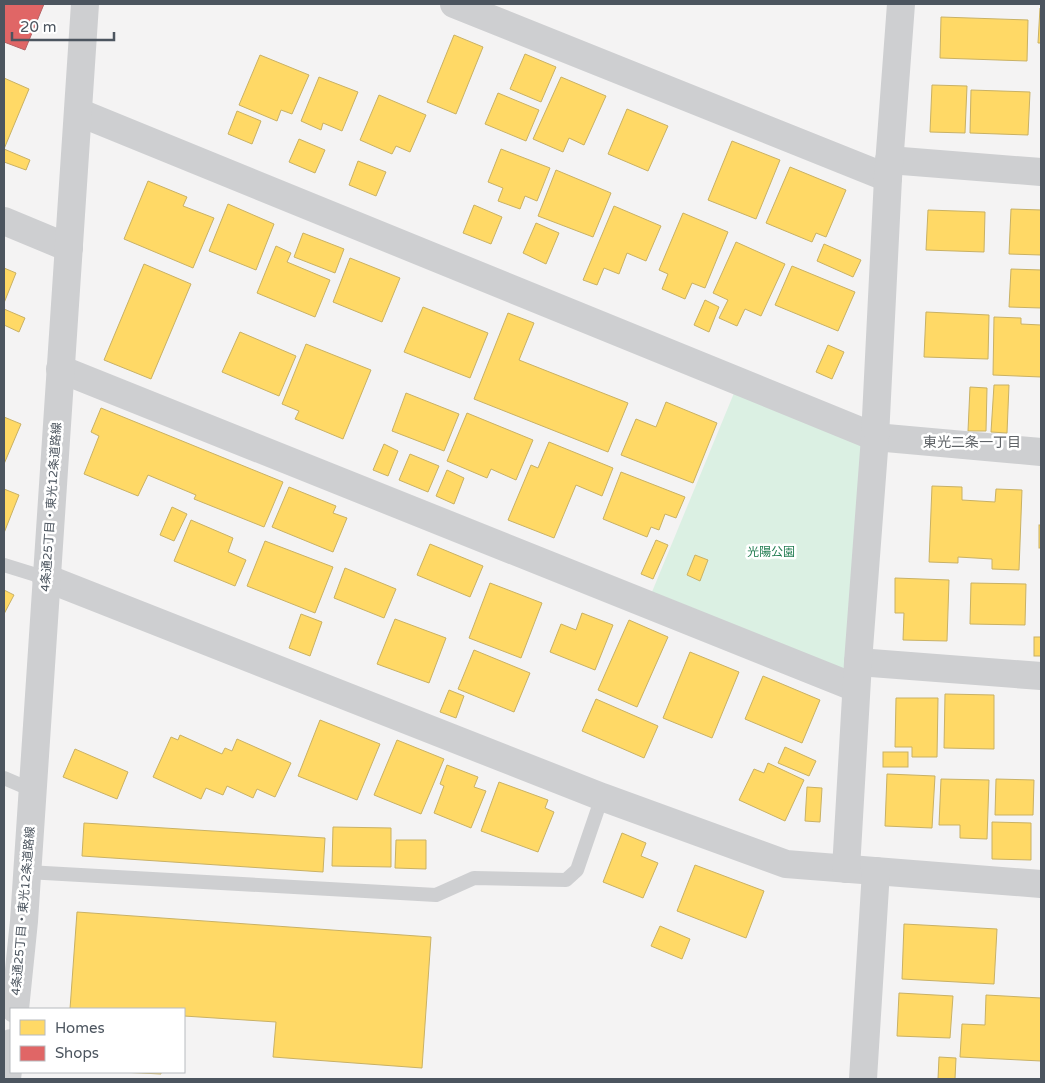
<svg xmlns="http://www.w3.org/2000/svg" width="1045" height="1083" font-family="'Varela Round','Noto Sans JP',sans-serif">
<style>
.green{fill:#dbf0e3}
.homes{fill:#ffd966;stroke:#c9b164}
.shops{fill:#e06666;stroke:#b46164}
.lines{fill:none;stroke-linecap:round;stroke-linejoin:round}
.lane{stroke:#cecfd1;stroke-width:14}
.street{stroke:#cecfd1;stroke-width:28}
.labels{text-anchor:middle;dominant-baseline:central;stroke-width:5;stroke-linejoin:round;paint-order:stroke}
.street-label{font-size:12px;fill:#4c555f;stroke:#fff}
.park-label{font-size:12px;fill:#217c51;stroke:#fff}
.neighbourhood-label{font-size:14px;fill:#5f6367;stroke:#fff}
</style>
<rect width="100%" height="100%" fill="#f4f3f3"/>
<polygon class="green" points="739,381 875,437 856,688 647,604"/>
<g class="homes">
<polygon points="1040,8 1041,8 1041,43 1038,43"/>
<polygon points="941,17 1028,20 1027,61 940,58"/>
<polygon points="454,35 483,47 456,114 427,102"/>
<polygon points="525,54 556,67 541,102 510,89"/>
<polygon points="260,55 309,75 292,114 281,110 277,121 239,105"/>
<polygon points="319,77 358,92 342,131 323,123 321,130 301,121"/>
<polygon points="561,77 606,96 584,145 569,138 563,152 533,139"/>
<polygon points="4,78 29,89 4,149 30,160 26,170 4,162"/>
<polygon points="932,85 967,86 965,133 930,132"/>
<polygon points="971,90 1030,92 1028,135 970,133"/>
<polygon points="498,93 539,110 526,141 485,124"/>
<polygon points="379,95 426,115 410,152 396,146 392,154 360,140"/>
<polygon points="627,109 668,126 648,171 608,154"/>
<polygon points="237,111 261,121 252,144 228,134"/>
<polygon points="299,139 325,150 315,173 289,162"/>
<polygon points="732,141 780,160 756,219 708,200"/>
<polygon points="501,149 550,168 537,201 525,196 520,209 498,201 503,188 488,182"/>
<polygon points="358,161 386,172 376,196 349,185"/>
<polygon points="790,167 846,190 826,237 816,233 812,242 766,223"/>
<polygon points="556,170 611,193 593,237 538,216"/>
<polygon points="148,181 187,197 183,206 214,218 193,268 124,239"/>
<polygon points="228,204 274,224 256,270 209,251"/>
<polygon points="474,205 502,217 491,244 463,233"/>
<polygon points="614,206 661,226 646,261 627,253 619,274 604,268 597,285 583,280"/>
<polygon points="1011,209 1041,210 1041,255 1009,254"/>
<polygon points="928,210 985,212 984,252 926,250"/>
<polygon points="683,213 728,232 705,288 692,283 685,299 662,289 668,274 659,270"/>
<polygon points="536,223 559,233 546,264 523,253"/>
<polygon points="303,233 344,249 335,273 294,257"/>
<polygon points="736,242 785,264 761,316 745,309 737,326 719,318 728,300 713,293"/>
<polygon points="824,244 861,260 853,277 817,261"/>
<polygon points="276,246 291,253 287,262 330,280 315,317 257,293"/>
<polygon points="350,258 400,278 382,322 333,302"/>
<polygon points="144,264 191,284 151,379 104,360"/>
<polygon points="792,266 855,292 838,331 775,305"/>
<polygon points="4,268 16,273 4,303"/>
<polygon points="1011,269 1041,270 1041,308 1009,307"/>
<polygon points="705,300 719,307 709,332 694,325"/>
<polygon points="423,307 488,333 470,378 404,352"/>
<polygon points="4,309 25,318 19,332 4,325"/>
<polygon points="926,312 989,315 988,359 924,357"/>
<polygon points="508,313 534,323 519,360 628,403 608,452 474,399"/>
<polygon points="994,317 1021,318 1021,324 1041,325 1041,377 993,375"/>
<polygon points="240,332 296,356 279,396 222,372"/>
<polygon points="306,344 371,370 343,439 295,419 299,411 282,404"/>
<polygon points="828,345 844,352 832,379 816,372"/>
<polygon points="994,385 1009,385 1007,433 991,432"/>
<polygon points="970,387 987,388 986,431 968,431"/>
<polygon points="406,393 459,414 444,451 392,431"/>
<polygon points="666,402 717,423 693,483 621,455 636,419 656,427"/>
<polygon points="101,408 283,482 264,527 194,499 196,495 148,475 138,496 84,474 99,436 91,432"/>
<polygon points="467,413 533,440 516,480 491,469 487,478 447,461"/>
<polygon points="4,417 21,424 4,464"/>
<polygon points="549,442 613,468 602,496 576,485 554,538 508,520 531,465 538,468"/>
<polygon points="384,444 398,451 388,476 373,470"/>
<polygon points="410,454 439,466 428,492 399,480"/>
<polygon points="447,470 464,478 454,504 436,496"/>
<polygon points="621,472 685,497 676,518 665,514 659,530 651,527 647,537 603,519"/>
<polygon points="932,486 962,487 962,500 995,502 996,489 1022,490 1019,570 992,569 992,559 958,557 958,563 929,562"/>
<polygon points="289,487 336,506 333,513 347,518 333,552 272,527"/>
<polygon points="4,489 19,495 4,533"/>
<polygon points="172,507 187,514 174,541 160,535"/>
<polygon points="191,520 233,538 228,552 246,560 235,586 174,561"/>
<rect x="1039" y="525" width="2" height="23"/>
<polygon points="656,540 668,545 653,579 641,574"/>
<polygon points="265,541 333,567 315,613 247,586"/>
<polygon points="430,544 483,566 470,597 417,575"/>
<polygon points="695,555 708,560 700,581 687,575"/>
<polygon points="345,568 396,589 384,618 334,598"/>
<polygon points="895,578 949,580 947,641 903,640 904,613 895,613"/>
<polygon points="490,583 542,603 521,658 469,638"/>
<polygon points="971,583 1026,584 1025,625 970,624"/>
<polygon points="4,590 14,595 4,614"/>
<polygon points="582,613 613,625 595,670 550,652 561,624 576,630"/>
<polygon points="301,614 322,622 310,656 289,648"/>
<polygon points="395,619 446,638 429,683 377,664"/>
<polygon points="629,620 668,637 637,707 598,690"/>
<rect x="1034" y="637" width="7" height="19"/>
<polygon points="474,650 530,673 514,712 458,689"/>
<polygon points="690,652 739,672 712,738 663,718"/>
<polygon points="763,676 820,700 802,743 745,719"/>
<polygon points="449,690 464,696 456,718 440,712"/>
<polygon points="945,694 994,695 994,749 944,748"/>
<polygon points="896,698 938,698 937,757 912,757 912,747 895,747"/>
<polygon points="596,699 658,726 644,758 582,731"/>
<polygon points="320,720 380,744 357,800 298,776"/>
<polygon points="180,735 222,754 225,748 232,751 237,739 291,763 275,797 257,789 253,798 227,786 223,795 206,788 201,799 153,777 171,737 178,740"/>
<polygon points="397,740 444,759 421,814 374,795"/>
<polygon points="785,747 816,761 809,776 778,763"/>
<polygon points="75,749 128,772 117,799 63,777"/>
<rect x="883" y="752" width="25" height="15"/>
<polygon points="768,763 804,780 785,821 739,800 754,769 764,773"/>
<polygon points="447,765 478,777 474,787 486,791 471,828 434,813 444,786 440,784"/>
<polygon points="887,774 935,776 932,828 885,826"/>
<polygon points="941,779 989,780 987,839 960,838 960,825 939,825"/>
<polygon points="996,779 1034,780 1033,815 995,815"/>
<polygon points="499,782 548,800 545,808 554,812 538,852 481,831"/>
<polygon points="807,787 822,788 820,822 805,821"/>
<polygon points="992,822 1031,823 1031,860 992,859"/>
<polygon points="84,823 325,838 323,872 82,856"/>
<polygon points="333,827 391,828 391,867 332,866"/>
<polygon points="622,833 646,843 641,856 658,863 643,898 603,882"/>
<polygon points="396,840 426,840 426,869 395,868"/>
<polygon points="695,865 764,891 746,938 677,911"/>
<polygon points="77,912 431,937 422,1068 273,1057 276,1022 184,1016 184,1009 70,1009"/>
<polygon points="904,924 997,929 994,984 902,979"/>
<polygon points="660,926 690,939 682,959 651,946"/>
<polygon points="899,993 953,996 950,1038 897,1036"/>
<polygon points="986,995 1041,998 1041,1061 960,1057 962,1024 985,1025"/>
<polygon points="939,1057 956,1058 955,1079 938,1079"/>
<polygon points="121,1072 161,1072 161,1074"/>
</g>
<polygon class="shops" points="4,4 44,4 25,50 4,42"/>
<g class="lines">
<g class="lane">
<polyline points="4,565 46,578"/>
<polyline points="4,778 32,790"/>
<polyline points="27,872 436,895 474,878 566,880 577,870 602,797"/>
</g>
<g class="street">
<polyline points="454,4 888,178"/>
<polyline points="78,112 875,437 1041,452"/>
<polyline points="889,160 1041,172"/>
<polyline points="4,221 69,248"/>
<polyline points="60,369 856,688"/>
<polyline points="46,578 602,797 786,864 1041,884"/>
<polyline points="858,662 1041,676"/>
<polyline points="846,869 858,662 875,437 888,178 901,4"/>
<polyline points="15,1009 24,921 85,4"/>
<polyline points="7,1079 11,1043"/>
<polyline points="863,1079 876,871"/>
</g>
</g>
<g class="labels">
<g class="street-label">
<text transform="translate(51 507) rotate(-86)">4条通25丁目・東光12条道路線</text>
<text transform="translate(23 911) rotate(-85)">4条通25丁目・東光12条道路線</text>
</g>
<g class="park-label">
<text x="771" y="552">光陽公園</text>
</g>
<g class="neighbourhood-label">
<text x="972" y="442">東光二条一丁目</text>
</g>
</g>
<rect width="1045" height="1083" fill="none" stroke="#4c555f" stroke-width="10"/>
<rect x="10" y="1008" width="175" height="65" fill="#ffffff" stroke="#b7bbbf"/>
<rect x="20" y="1020" width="25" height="15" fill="#ffd966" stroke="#b7bbbf"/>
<text x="55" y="1033" font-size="15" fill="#4c555f">Homes</text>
<rect x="20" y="1046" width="25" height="15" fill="#e06666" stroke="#b7bbbf"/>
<text x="55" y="1058" font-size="15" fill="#4c555f">Shops</text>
<path d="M12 32v8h102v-8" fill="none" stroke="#4c555f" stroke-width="2.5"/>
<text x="20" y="32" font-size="15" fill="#4c555f" stroke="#ffffff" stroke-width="4" paint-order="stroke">20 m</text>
</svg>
